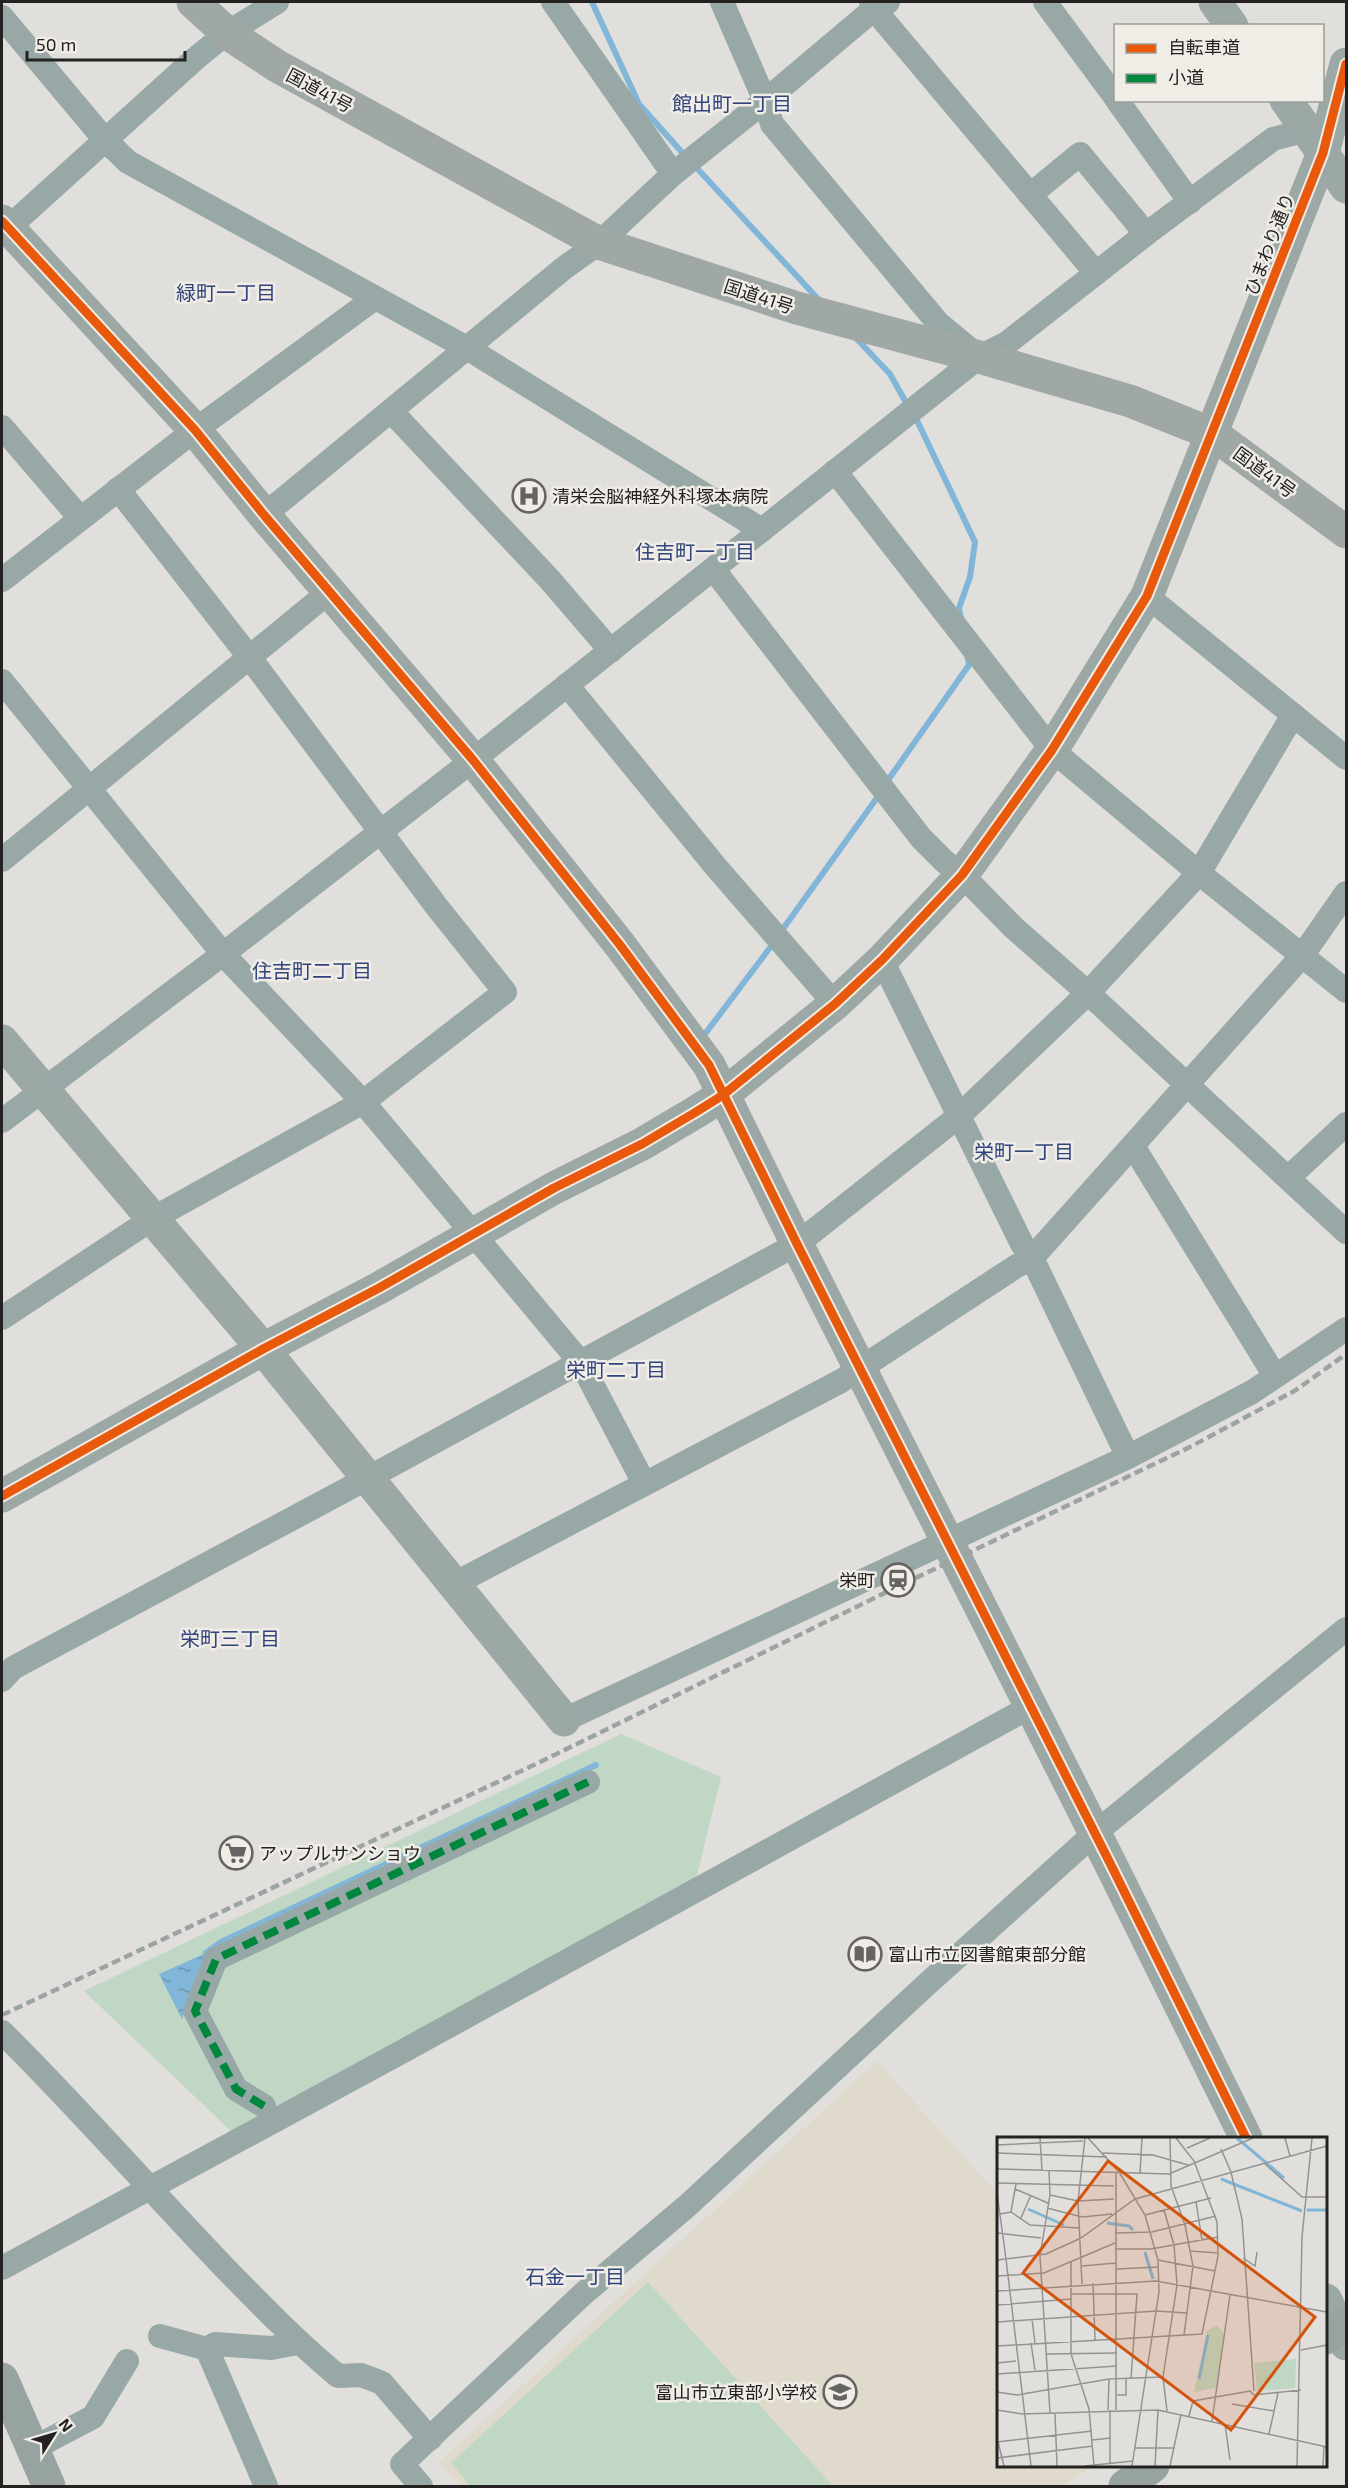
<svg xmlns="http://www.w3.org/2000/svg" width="1348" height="2488" font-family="'Exo 2','Noto Sans JP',sans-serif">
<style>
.education{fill:#e0dacd}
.green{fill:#bfd7c4}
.water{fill:url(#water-ripples)}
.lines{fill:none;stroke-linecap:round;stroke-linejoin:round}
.stream{stroke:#82b6d8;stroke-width:6}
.street{stroke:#98a8a6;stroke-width:24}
.secondary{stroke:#9ba8a6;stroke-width:33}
.primary{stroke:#97a3a0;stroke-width:33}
.highway{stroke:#a0a8a6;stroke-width:33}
.rail{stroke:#9ba4a3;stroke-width:4.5;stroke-dasharray:9 4.5;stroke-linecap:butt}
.quiet{stroke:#00873e;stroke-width:8;stroke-dasharray:15 8;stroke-linecap:butt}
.cycleway-casing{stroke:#f0ede7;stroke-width:13}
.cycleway{stroke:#e8590c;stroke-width:9}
.labels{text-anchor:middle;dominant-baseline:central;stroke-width:5;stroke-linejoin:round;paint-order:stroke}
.street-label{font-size:18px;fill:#232220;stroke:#f0ede7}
.poi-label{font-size:18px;fill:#232220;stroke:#f0ede7;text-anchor:start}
.neighbourhood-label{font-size:20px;fill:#30437c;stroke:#f0ede7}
.inset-river{fill:none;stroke:#82b6d8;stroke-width:3}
.inset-road{fill:none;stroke:#959391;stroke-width:1.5}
.view{fill:#d4540e;fill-opacity:0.15;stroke:#d4540e;stroke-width:3}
.inset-edge{fill:none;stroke:#232220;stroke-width:3}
</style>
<defs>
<pattern id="water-ripples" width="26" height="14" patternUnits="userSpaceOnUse" patternTransform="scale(1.5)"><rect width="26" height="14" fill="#82b6d8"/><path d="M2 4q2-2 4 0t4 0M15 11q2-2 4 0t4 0" fill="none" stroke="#6a94af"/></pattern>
</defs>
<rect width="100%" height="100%" fill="#e1dfdc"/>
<polygon class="education" points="877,2061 998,2194 998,2466 1092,2466 1062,2486 461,2486 439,2462"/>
<g class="green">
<polygon points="621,1734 721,1777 695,1884 233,2133 84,1991"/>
<polygon points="648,2282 833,2486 470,2486 451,2463"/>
</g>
<polygon class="water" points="206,1953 182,2019 159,1974"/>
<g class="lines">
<g class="stream">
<polyline points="592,2 639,104 687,158"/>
<polyline points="694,165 820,301"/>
<polyline points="854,336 890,374 908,406"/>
<polyline points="914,414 975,542 970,577 959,608 961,618"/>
<polyline points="886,783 969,665 967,655"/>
<polyline points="780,933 879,795"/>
<polyline points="705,1034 775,941"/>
<polyline points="206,1953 221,1942 596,1765"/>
</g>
<g class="street">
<polyline points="553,2 673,174"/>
<polyline points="722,2 765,101 772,124 938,323 973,352"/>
<polyline points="871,2 874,9 1096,273"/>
<polyline points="1045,2 1116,98"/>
<polyline points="2,17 105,140 128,162 467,348 762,530"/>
<polyline points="1117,100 1190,202"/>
<polyline points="1030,195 1080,154 1146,234"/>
<polyline points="2,231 8,228 196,58 227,33 277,2"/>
<polyline points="391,411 550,580 611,651"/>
<polyline points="2,427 80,518"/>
<polyline points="835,471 1052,750 1199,873 1346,991"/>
<polyline points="264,515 564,268 599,243 673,174 765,101 874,9 888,2"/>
<polyline points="714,570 921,838 944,861 962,875 1014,928 1088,993 1346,1232"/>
<polyline points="2,580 195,430 375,298"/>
<polyline points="1147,596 1346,758"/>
<polyline points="2,681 223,954 363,1102 581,1363 644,1483"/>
<polyline points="567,685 716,867 835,1004"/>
<polyline points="2,860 329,592"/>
<polyline points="882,960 1022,1244 1032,1258 1128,1457"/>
<polyline points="2,1121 223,954 473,760 979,357 1007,343 1146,234 1273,139 1307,130"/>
<polyline points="1133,1146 1275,1376"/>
<polyline points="1288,1178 1346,1124"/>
<polyline points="2,1318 152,1219 363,1102 505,992 437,907 250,658 118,489"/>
<polyline points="454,1584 841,1381 1015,1267 1032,1258 1302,956 1346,893"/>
<polyline points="2,1680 13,1668 368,1478 797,1244 959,1116 1088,993 1199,873 1293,715"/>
<polyline points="564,1720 1128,1457 1252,1392 1346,1329"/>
<path d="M 2,2032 C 78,2107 149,2189 223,2266 C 261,2305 297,2342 338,2376 L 361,2375 L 382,2383 L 430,2439"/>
<polyline points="264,2106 236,2089 195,2011 216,1959 588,1782"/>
<polyline points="2,2268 396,2055 1030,1707"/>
<polyline points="160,2336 207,2349 215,2344 271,2348 298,2343"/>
<polyline points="207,2349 266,2486"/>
<polyline points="32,2449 93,2417 127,2361"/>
<polyline points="421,2486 402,2464 583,2294 687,2206 926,1985 1095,1833 1346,1629"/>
</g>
<g class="secondary">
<polyline points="1215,2 1232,26"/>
<polyline points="1286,100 1346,187"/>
<polyline points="2,221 195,430 264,515 473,760 620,945 709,1065 797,1244 1111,1865 1246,2138"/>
<polyline points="2,1041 263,1349 564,1720"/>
<polyline points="2,1496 263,1349 379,1288 554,1188 642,1144 696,1112 723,1095 835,1004 882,960 962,875 1052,750 1147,596 1323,153 1346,64"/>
<polyline points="1326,2300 1346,2344"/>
</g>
<g class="primary">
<polyline points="1326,2338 1346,2323"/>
<polyline points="2,2379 49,2486"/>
<polyline points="1125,2486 1153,2466"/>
</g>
<polyline class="highway" points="193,2 227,33 277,66 599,243 797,308 979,357 1130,401 1213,434 1346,532"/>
<polyline class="rail" points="2,2015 538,1763 901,1585 1192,1446 1296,1390 1346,1354"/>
<polyline class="quiet" points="264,2106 236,2089 195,2011 216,1959 588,1782"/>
<defs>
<g id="cycleway">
<polyline points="2,221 195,430 264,515 473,760 620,945 709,1065 797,1244 1111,1865 1246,2138"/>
<polyline points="2,1496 263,1349 379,1288 554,1188 642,1144 696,1112 723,1095 835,1004 882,960 962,875 1052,750 1147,596 1323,153 1346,64"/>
</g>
</defs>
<use href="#cycleway" class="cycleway-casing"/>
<use href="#cycleway" class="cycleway"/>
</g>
<defs>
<symbol id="hospital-ring" viewBox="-11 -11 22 22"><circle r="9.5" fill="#f0ede7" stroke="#666462" stroke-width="1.5"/><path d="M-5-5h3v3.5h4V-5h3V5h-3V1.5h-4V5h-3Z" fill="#666462"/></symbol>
<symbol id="station-ring" viewBox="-11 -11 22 22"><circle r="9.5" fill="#f0ede7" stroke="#666462" stroke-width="1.5"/><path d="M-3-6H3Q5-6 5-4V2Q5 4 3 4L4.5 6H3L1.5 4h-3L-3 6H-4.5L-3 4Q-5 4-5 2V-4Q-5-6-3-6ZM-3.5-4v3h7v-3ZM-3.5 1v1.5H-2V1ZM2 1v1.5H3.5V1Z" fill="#666462"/></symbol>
<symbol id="supermarket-ring" viewBox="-11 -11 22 22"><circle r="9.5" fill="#f0ede7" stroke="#666462" stroke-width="1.5"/><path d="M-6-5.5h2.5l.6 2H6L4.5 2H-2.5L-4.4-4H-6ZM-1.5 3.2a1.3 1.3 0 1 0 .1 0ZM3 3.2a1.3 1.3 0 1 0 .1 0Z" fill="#666462"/></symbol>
<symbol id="library-ring" viewBox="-11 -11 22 22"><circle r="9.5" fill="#f0ede7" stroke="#666462" stroke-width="1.5"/><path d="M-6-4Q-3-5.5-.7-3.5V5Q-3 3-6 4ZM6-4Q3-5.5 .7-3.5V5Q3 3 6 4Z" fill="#666462"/></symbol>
<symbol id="school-ring" viewBox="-11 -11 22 22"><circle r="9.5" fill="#f0ede7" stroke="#666462" stroke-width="1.5"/><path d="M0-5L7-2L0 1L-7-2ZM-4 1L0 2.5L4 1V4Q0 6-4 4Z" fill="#666462"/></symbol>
</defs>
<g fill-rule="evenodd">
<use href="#hospital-ring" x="510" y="477" width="38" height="38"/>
<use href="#station-ring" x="879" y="1561" width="38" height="38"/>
<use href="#supermarket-ring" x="217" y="1834" width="38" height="38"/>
<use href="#library-ring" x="846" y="1935" width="38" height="38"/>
<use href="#school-ring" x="821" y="2373" width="38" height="38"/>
</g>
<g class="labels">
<g class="street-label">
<text transform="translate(320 90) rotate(28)">国道41号</text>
<text transform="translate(1269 244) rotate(-69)">ひまわり通り</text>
<text transform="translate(759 296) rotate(18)">国道41号</text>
<text transform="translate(1265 472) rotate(36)">国道41号</text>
</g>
<g class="poi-label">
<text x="552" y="496">清栄会脳神経外科塚本病院</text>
<text x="875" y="1580" text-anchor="end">栄町</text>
<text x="259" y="1853">アップルサンショウ</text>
<text x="888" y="1954">富山市立図書館東部分館</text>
<text x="817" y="2392" text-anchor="end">富山市立東部小学校</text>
</g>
<g class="neighbourhood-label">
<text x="732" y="103">館出町一丁目</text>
<text x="226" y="292">緑町一丁目</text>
<text x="695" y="551">住吉町一丁目</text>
<text x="312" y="970">住吉町二丁目</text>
<text x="1024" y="1151">栄町一丁目</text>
<text x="616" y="1369">栄町二丁目</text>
<text x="230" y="1638">栄町三丁目</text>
<text x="575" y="2276">石金一丁目</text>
</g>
</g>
<g transform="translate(997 2137)">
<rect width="330" height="330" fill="#e1dfdc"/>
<path d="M 220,188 L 227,197 L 219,251 L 197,255 L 210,194 ZM 299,222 L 298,251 L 260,254 L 257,226 Z" fill="#bfd7c4"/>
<path class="inset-river" d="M 240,1 L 287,41M 224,42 L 305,74M 31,72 L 67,88M 310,73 L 330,73M 110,86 L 132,89 L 136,93M 148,115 L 156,142M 202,242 L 211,198"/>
<path class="inset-road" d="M 43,1 L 45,33M 91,1 L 122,35 L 148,78 L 161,123 L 162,155 L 135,329M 173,1 L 174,49 L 188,88 L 196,129 L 187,198M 288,1 L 293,19M 0,8 L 86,4M 190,11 L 213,1M 224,12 L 234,35 L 245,82 L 257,254M 0,16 L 110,20M 106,16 L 156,18 L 191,28M 267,26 L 305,60 L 330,60M 0,32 L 172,37 L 256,1M 52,33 L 53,58 L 43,119 L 53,276M 119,35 L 119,273M 143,36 L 145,1M 0,46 L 117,49M 19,47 L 18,52 L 51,66M 0,56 L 9,122M 53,58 L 81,64 L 117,62M 199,65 L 205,103M 50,71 L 85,80 L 115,77M 167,73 L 177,108 L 180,148 L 166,240 L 170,274M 14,75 L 18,52M 3,77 L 14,75 L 33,88 L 83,91M 148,78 L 214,61M 24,81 L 34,58M 0,96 L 44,101M 118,96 L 155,95 L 219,79M 118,112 L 154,112 L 221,100M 193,114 L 221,116M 246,121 L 258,129 L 260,115M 9,122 L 34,329M 0,123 L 49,117 L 84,101 L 138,62 L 330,9M 161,123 L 218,134M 74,124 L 74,217 L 92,272 L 97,329M 85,129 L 119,126M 119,132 L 162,130M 0,139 L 47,136 L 118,106M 96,146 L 98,203M 85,147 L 81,64 L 88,1M 0,154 L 159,144 L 330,175M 74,157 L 140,157 L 134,242M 0,168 L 74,162M 35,182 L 38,206M 0,185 L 159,174 L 190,176M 34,206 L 38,233M 0,209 L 205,197 L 221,119 L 220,85 L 197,24 L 179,1M 304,213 L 330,208M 50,217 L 120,216M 0,226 L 19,224M 0,237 L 120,229M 0,255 L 20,258 L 112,242 L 166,240M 120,258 L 129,258 L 129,242M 235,267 L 277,274M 0,273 L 25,277 L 161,273 L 330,310M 111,273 L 112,242M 113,273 L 113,329M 58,276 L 60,329M 192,279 L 196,264 L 253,254 L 257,258 L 304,253M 215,284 L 233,158M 228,287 L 233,323M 272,297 L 281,256M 95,303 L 114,301M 0,305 L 95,294M 1,305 L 7,329M 138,311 L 177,311M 0,321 L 96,309M 88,329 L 136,324M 158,329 L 161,273M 173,329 L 184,277M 300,329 L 305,100 L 315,1M 326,329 L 327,309"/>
<path class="view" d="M 111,24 L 318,180 L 234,293 L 26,136 Z"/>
<rect width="330" height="330" class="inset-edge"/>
</g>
<rect width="1348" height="2488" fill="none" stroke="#232220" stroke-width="6"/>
<rect x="1114" y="24" width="210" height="78" fill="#f0ede7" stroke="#9e9c97" stroke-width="1.5"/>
<rect x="1126" y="44" width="30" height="9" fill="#e8590c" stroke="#9e9c97" stroke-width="1.5"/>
<text x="1168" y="54" font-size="18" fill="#232220">自転車道</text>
<rect x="1126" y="74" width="30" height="9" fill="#00873e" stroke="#9e9c97" stroke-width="1.5"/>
<text x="1168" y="84" font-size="18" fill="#232220">小道</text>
<g transform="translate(54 2434) rotate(53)" stroke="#f0ede7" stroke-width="4.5" paint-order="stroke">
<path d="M0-4.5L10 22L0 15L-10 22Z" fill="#232220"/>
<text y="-9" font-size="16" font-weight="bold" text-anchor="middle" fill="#232220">N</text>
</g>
<path d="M27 51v9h158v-9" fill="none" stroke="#232220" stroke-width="3"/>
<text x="36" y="51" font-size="18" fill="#232220" stroke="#f0ede7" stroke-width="4.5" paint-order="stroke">50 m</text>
</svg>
